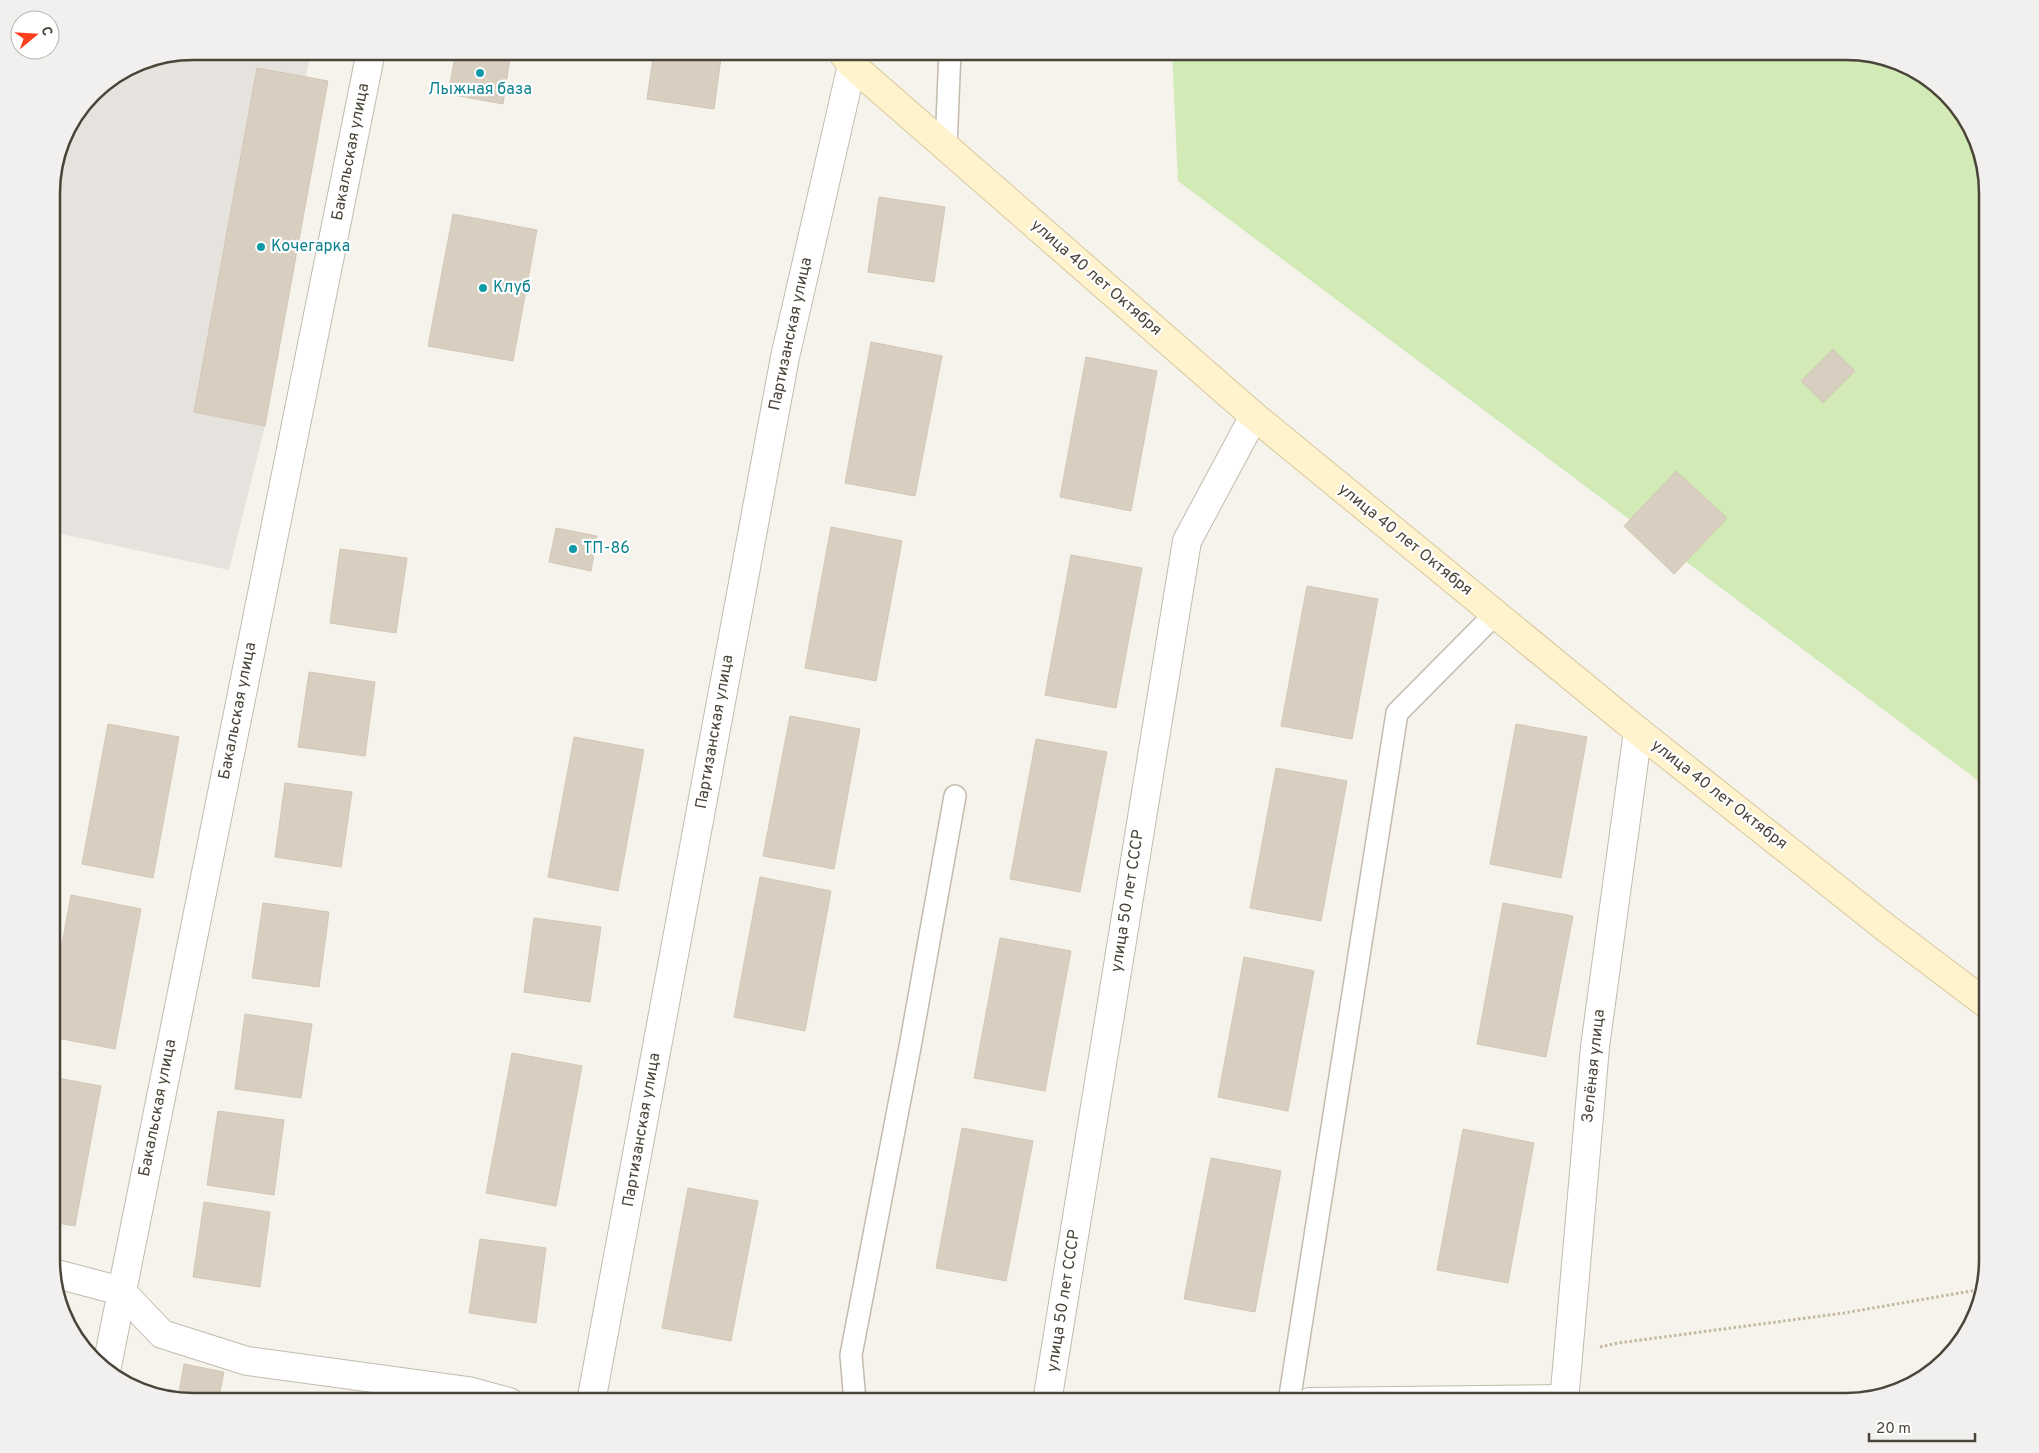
<svg xmlns="http://www.w3.org/2000/svg" width="2039" height="1453" font-family="Overpass,sans-serif">
<style>
.industrial{fill:#e6e2dd}
.green{fill:#d2eab5}
.building{fill:#d8cfc1;stroke:#d3c7b4}
.lines{fill:none;stroke-linecap:round;stroke-linejoin:round}
.lane-casing{stroke:#c2bbae;stroke-width:24}
.street-casing{stroke:#c2bbae;stroke-width:30}
.secondary-casing{stroke:#d6c79b;stroke-width:30}
.path{stroke:#c4b79f;stroke-width:3;stroke-dasharray:2.5 2.5;stroke-linecap:butt}
.lane{stroke:#fff;stroke-width:21}
.street{stroke:#fff;stroke-width:28}
.secondary{stroke:#fff3cd;stroke-width:28}
.culture-dot{fill:#0f9aa8;stroke:#fff;stroke-width:2}
.labels{text-anchor:middle;dominant-baseline:central;stroke-width:4.5;stroke-linejoin:round;paint-order:stroke}
.culture-label{font-size:16px;fill:#0d838f;stroke:#fff;text-anchor:start}
.street-label{font-size:16px;fill:#4b4439;stroke:#fff}
.rim{fill:none;stroke:#4b4439;stroke-width:2.5}
</style>
<rect width="100%" height="100%" fill="#f6f3ec"/>
<polygon class="industrial" points="193,51 311,51 306,77 328,81 265,426 229,570 52,532 52,184 66,131 93,93 139,62"/>
<polygon class="green" points="1172,51 1846,51 1891,59 1932,80 1973,130 1988,193 1988,788 1178,181"/>
<g class="building">
<polygon points="456,51 511,51 503,104 448,94"/>
<polygon points="654,51 722,51 714,109 647,99"/>
<polygon points="1066,51 1085,51 1085,54"/>
<polygon points="257,68 328,81 265,426 194,412"/>
<polygon points="879,197 945,207 934,282 868,272"/>
<polygon points="453,214 537,230 513,361 428,346"/>
<polygon points="871,342 942,356 915,496 845,483"/>
<polygon points="1833,349 1855,371 1823,403 1801,381"/>
<polygon points="1086,357 1157,371 1131,511 1060,497"/>
<polygon points="1676,471 1727,518 1674,574 1624,526"/>
<polygon points="831,527 902,541 876,681 805,668"/>
<polygon points="556,528 597,536 591,571 549,562"/>
<polygon points="340,549 407,558 396,633 330,623"/>
<polygon points="1071,555 1142,568 1116,708 1045,695"/>
<polygon points="1307,586 1378,599 1352,739 1281,726"/>
<polygon points="309,672 375,682 365,756 298,747"/>
<polygon points="790,716 860,729 834,869 763,856"/>
<polygon points="108,724 179,737 153,878 82,864"/>
<polygon points="1516,724 1587,737 1561,878 1490,864"/>
<polygon points="574,737 644,750 618,891 548,877"/>
<polygon points="1036,739 1107,752 1080,892 1010,879"/>
<polygon points="1276,768 1347,781 1321,921 1250,908"/>
<polygon points="285,783 352,792 341,867 275,857"/>
<polygon points="760,877 831,891 805,1031 734,1017"/>
<polygon points="71,895 141,909 115,1049 52,1037 52,999"/>
<polygon points="263,903 329,912 319,987 252,978"/>
<polygon points="1503,903 1573,916 1546,1057 1477,1044"/>
<polygon points="534,918 601,927 590,1002 524,992"/>
<polygon points="1000,938 1071,951 1045,1091 974,1078"/>
<polygon points="1244,957 1314,971 1288,1111 1218,1097"/>
<polygon points="245,1014 312,1024 301,1098 235,1089"/>
<polygon points="512,1053 582,1066 556,1206 486,1193"/>
<polygon points="52,1077 101,1086 75,1226 52,1222"/>
<polygon points="218,1111 284,1120 274,1195 207,1185"/>
<polygon points="962,1128 1033,1141 1006,1281 936,1268"/>
<polygon points="1463,1129 1534,1143 1508,1283 1437,1270"/>
<polygon points="1211,1158 1281,1171 1255,1312 1184,1299"/>
<polygon points="688,1188 758,1201 731,1341 662,1328"/>
<polygon points="204,1202 270,1212 260,1287 193,1277"/>
<polygon points="480,1239 546,1248 536,1323 469,1313"/>
<polygon points="184,1364 224,1372 218,1402 193,1402 168,1398 170,1390 179,1392"/>
</g>
<g class="lines">
<defs>
<g id="lane">
<polyline points="946,147 950,51"/>
<polyline points="855,1402 851,1355 910,1047 955,796"/>
<polyline points="1289,1402 1397,713 1495,614"/>
</g>
<g id="street">
<polyline points="53,1273 121,1291 162,1334 247,1361 468,1391 509,1402"/>
<polyline points="106,1371 371,51"/>
<polyline points="591,1402 785,357 852,65"/>
<polyline points="1047,1402 1187,541 1254,416"/>
<polyline points="1310,1402 1564,1399"/>
<polyline points="1564,1402 1595,1047 1638,731"/>
</g>
<polyline id="secondary" points="841,51 852,65 1254,416 1638,731 1886,928 1988,1005"/>
</defs>
<use href="#lane" class="lane-casing"/>
<use href="#street" class="street-casing"/>
<use href="#secondary" class="secondary-casing"/>
<polyline class="path" points="1600,1347 1618,1343 1844,1313 1983,1289"/>
<use href="#lane" class="lane"/>
<use href="#street" class="street"/>
<use href="#secondary" class="secondary"/>
</g>
<g class="culture-dot">
<circle cx="480" cy="73" r="5"/>
<circle cx="261" cy="247" r="5"/>
<circle cx="483" cy="288" r="5"/>
<circle cx="573" cy="549" r="5"/>
</g>
<g class="labels">
<g class="culture-label">
<text x="480" y="90" text-anchor="middle">Лыжная база</text>
<text x="271" y="247">Кочегарка</text>
<text x="493" y="288">Клуб</text>
<text x="583" y="549">ТП-86</text>
</g>
<g class="street-label">
<text transform="translate(351 152) rotate(-79)">Бакальская улица</text>
<text transform="translate(1096 278) rotate(41)">улица 40 лет Октября</text>
<text transform="translate(791 334) rotate(-78)">Партизанская улица</text>
<text transform="translate(1405 540) rotate(39)">улица 40 лет Октября</text>
<text transform="translate(238 711) rotate(-79)">Бакальская улица</text>
<text transform="translate(715 732) rotate(-80)">Партизанская улица</text>
<text transform="translate(1719 795) rotate(38)">улица 40 лет Октября</text>
<text transform="translate(1128 901) rotate(-81)">улица 50 лет СССР</text>
<text transform="translate(1594 1066) rotate(-84)">Зелёная улица</text>
<text transform="translate(158 1108) rotate(-79)">Бакальская улица</text>
<text transform="translate(642 1130) rotate(-80)">Партизанская улица</text>
<text transform="translate(1064 1301) rotate(-81)">улица 50 лет СССР</text>
</g>
</g>
<path d="M0 0H2039V1453H0ZM193 60H1846A133 133 0 0 1 1979 193V1260A133 133 0 0 1 1846 1393H193A133 133 0 0 1 60 1260V193A133 133 0 0 1 193 60Z" fill="#f1f0ef" fill-rule="evenodd"/>
<path class="rim" d="M193 60H1846A133 133 0 0 1 1979 193V1260A133 133 0 0 1 1846 1393H193A133 133 0 0 1 60 1260V193A133 133 0 0 1 193 60Z"/>
<g transform="translate(35 35) rotate(72)"><circle r="24" fill="#ffffff" stroke="#b7b4b0"/>
<path d="M0-4L9 19L0 12L-9 19Z" fill="#fc3f1d"/>
<text y="-8" font-size="14" font-weight="bold" text-anchor="middle" fill="#4b4439">С</text>
</g>
<path d="M1869 1433v8h106v-8" fill="none" stroke="#4b4439" stroke-width="2.5"/>
<text x="1876" y="1433" font-size="15" fill="#4b4439" stroke="#ffffff" stroke-width="4" paint-order="stroke">20 m</text>
</svg>
